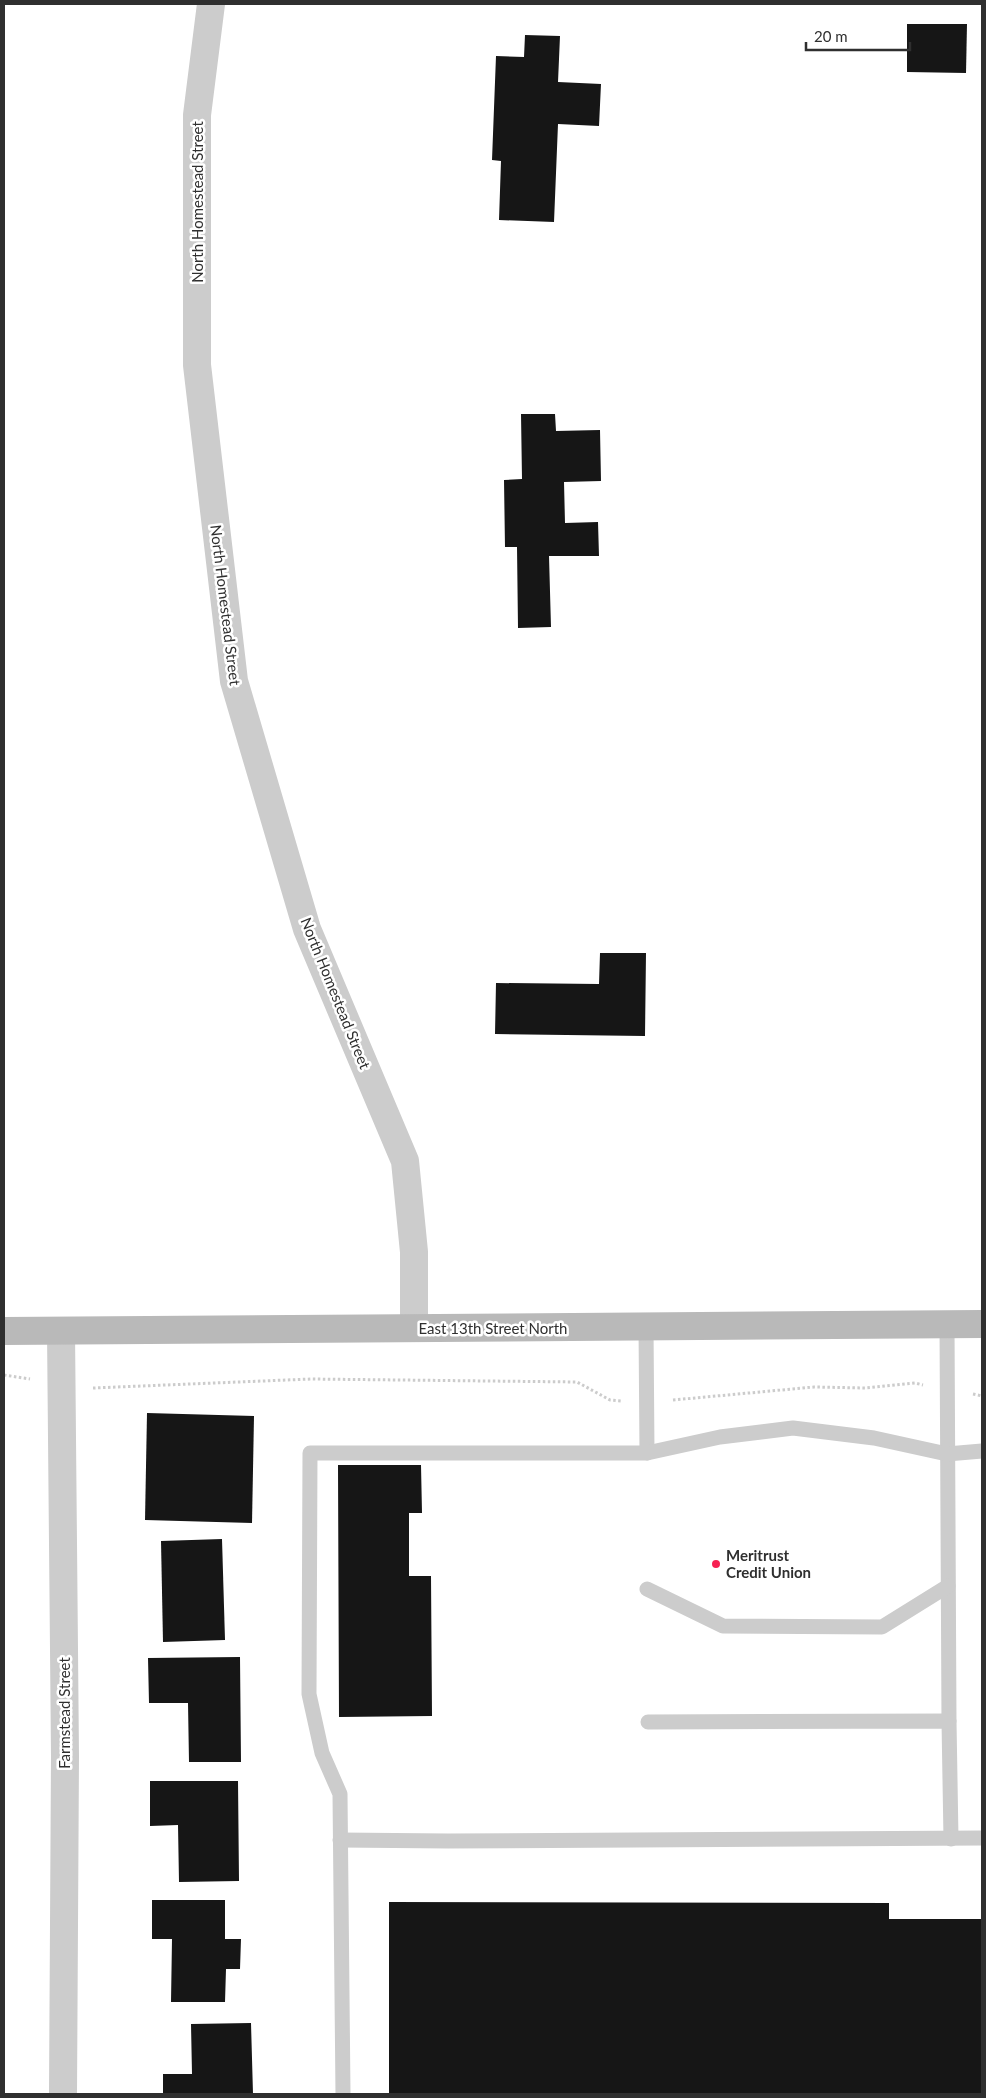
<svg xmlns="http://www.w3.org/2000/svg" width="986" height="2098" font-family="Lato,sans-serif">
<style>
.building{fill:#161616}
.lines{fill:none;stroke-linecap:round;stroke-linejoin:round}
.path{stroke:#ccc;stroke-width:3;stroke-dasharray:2.5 2.5;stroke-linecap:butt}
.service{stroke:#ccc;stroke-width:15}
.minor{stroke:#ccc;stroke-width:28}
.secondary{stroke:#b9b9b9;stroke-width:28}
.poi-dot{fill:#f62152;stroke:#fff;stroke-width:2}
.labels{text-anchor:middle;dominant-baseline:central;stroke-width:5;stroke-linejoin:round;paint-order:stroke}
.street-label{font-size:15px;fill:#2f2f2f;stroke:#fff}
.poi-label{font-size:15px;font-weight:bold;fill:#2f2f2f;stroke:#fff;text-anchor:start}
</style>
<rect width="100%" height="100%" fill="#fff"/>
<g class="building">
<polygon points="907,24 967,24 966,73 907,72"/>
<polygon points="525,35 560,36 558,82 601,84 599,126 558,124 554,222 499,220 501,161 492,160 496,56 524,57"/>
<polygon points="521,414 555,414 556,431 600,430 601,481 564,482 565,523 598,522 599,556 549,556 551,627 518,628 517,547 505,547 504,480 522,479"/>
<polygon points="600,953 646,953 645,1036 495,1034 496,983 599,984"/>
<polygon points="147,1413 254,1416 252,1523 145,1520"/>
<polygon points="338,1465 421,1465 422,1513 409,1513 409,1576 431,1576 432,1716 339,1717"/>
<polygon points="222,1539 225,1640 163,1642 161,1541"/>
<polygon points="240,1657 241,1762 189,1762 188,1703 149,1703 148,1658"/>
<polygon points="150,1781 238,1781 239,1881 179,1882 178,1825 150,1826"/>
<polygon points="152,1900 225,1900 225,1939 241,1939 240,1969 226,1969 225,2002 171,2002 172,1939 152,1939"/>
<polygon points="389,1902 889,1903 889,1919 982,1919 982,2094 389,2094"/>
<polygon points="251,2023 253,2094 163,2094 163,2074 192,2074 191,2024"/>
</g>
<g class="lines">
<g class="path">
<polyline points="4,1375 30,1379"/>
<polyline points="93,1388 311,1379 577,1382 610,1400 621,1401"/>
<polyline points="973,1394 982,1396"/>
<polyline points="673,1400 814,1387 865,1388 915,1383 923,1385"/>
</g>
<g class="service">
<polyline points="947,1324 949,1721"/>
<polyline points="646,1326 647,1453"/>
<polyline points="647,1589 723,1626 882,1627 948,1586"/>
<polyline points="648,1722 949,1721 951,1839"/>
<polyline points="340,1840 448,1841 982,1838"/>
<polyline points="343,2094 340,1794 322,1753 309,1694 310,1453 647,1453 720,1437 793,1428 874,1438 947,1454 982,1451"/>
</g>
<g class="minor">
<polyline points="211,4 197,115 197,365 234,681 307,929 405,1161 414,1252 414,1328"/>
<polyline points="61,1331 65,1756 63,2094"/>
</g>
<polyline class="secondary" points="4,1331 982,1324"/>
</g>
<circle class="poi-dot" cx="716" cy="1564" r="5"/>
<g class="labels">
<g class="street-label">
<text transform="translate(197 202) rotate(-90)">North Homestead Street</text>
<text transform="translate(226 605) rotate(83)">North Homestead Street</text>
<text transform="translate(336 993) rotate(68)">North Homestead Street</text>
<text x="493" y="1328">East 13th Street North</text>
<text transform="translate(64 1713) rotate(-90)">Farmstead Street</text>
</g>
<g class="poi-label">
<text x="726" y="1555">Meritrust<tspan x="726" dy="17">Credit Union</tspan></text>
</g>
</g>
<rect width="986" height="2098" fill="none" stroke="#2f2f2f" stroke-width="10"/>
<path d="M806 42v8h104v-8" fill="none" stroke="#2f2f2f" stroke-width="2.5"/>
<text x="814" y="42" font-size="15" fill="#2f2f2f" stroke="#ffffff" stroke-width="4" paint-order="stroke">20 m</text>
</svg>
